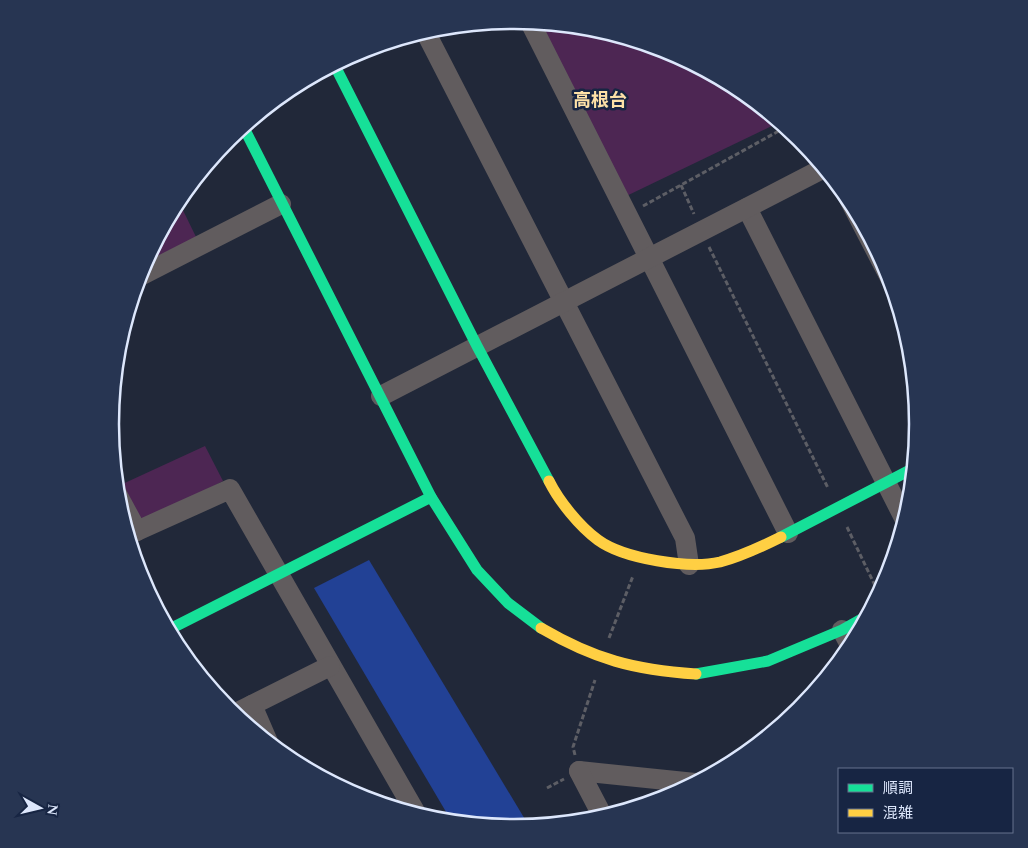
<svg xmlns="http://www.w3.org/2000/svg" width="1028" height="848" font-family="Spectral,'Noto Sans JP',serif">
<style>
.green{fill:#4d2653}
.water{fill:#224195}
.lines{fill:none;stroke-linecap:round;stroke-linejoin:round}
.path{stroke:#5d5e65;stroke-width:3;stroke-dasharray:5 2.5;stroke-linecap:butt}
.street{stroke:#615c5e;stroke-width:20}
.fast{stroke:#16e098;stroke-width:11}
.slow{stroke:#ffcf43;stroke-width:11}
.labels{text-anchor:middle;dominant-baseline:central;stroke-width:5;stroke-linejoin:round;paint-order:stroke}
.neighbourhood-label{font-size:18px;font-weight:bold;fill:#fde1a7;stroke:#172543}
.rim{fill:none;stroke:#dde7fc;stroke-width:2.5}
</style>
<rect width="100%" height="100%" fill="#212839"/>
<g class="green">
<polygon points="528,21 593,28 669,51 739,88 780,122 616,201"/>
<polygon points="178,200 197,239 143,265"/>
<polygon points="205,446 223,481 131,530 116,487"/>
</g>
<polygon class="water" points="369,560 529,826 514,828 452,822 314,588"/>
<g class="lines">
<g class="path">
<polyline points="681,185 694,214"/>
<polyline points="643,206 786,127"/>
<polyline points="709,247 828,488"/>
<polyline points="847,527 879,594"/>
<polyline points="609,638 633,576"/>
<polyline points="575,755 573,747 595,680"/>
<polyline points="547,788 564,779"/>
</g>
<g class="street">
<polyline points="530,22 788,533"/>
<polyline points="425,31 685,538 689,565"/>
<polyline points="849,199 891,280"/>
<polyline points="747,208 905,520"/>
<polyline points="138,277 281,204"/>
<polyline points="381,396 824,168"/>
<polyline points="117,494 137,531"/>
<polyline points="128,535 230,489 417,815"/>
<polyline points="842,630 851,647"/>
<polyline points="252,705 268,742"/>
<polyline points="234,714 330,666"/>
<polyline points="579,771 695,783"/>
<polyline points="579,771 603,817"/>
</g>
<g class="fast">
<polyline points="334,64 477,346 549,481"/>
<polyline points="243,126 431,497 477,570 508,603 541,628"/>
<polyline points="781,537 914,468"/>
<polyline points="168,630 431,497"/>
<polyline points="696,674 768,661 842,630 867,616"/>
</g>
<g class="slow">
<path d="M 549,481 C 559,501 579,526 598,540 C 624,559 689,569 720,562 C 742,556 761,547 781,537"/>
<path d="M 541,628 C 594,659 634,670 696,674"/>
</g>
</g>
<g class="labels">
<g class="neighbourhood-label">
<text x="600" y="100">高根台</text>
</g>
</g>
<path d="M0 0H1028V848H0ZM119 424a395 395 0 1 1 790 0a395 395 0 1 1-790 0Z" fill="#273552" fill-rule="evenodd"/>
<path class="rim" d="M119 424a395 395 0 1 1 790 0a395 395 0 1 1-790 0Z"/>
<rect x="838" y="768" width="175" height="65" fill="#172543" stroke="#66738d"/>
<rect x="848" y="784" width="25" height="8" fill="#16e098" stroke="#66738d"/>
<text x="883" y="793" font-size="15" fill="#dde7fc">順調</text>
<rect x="848" y="809" width="25" height="8" fill="#ffcf43" stroke="#66738d"/>
<text x="883" y="818" font-size="15" fill="#dde7fc">混雑</text>
<g transform="translate(40 808) rotate(98)" stroke="#172543" stroke-width="4" paint-order="stroke">
<path d="M0-4L9 19L0 12L-9 19Z" fill="#dde7fc"/>
<text y="-8" font-size="14" font-weight="bold" text-anchor="middle" fill="#dde7fc">N</text>
</g>
</svg>
